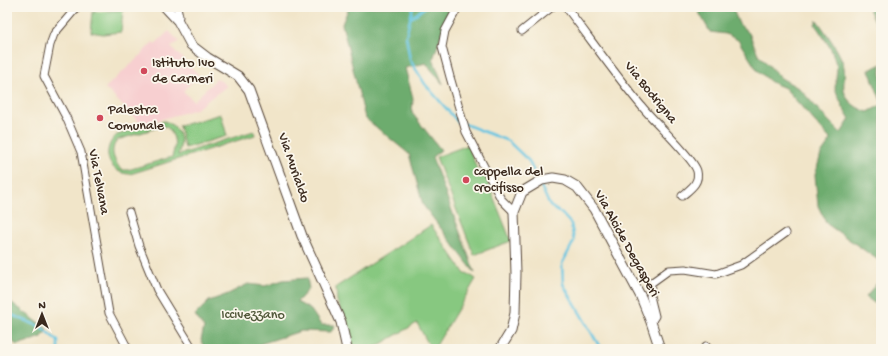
<svg xmlns="http://www.w3.org/2000/svg" width="888" height="356" font-family="'Gochi Hand',sans-serif">
<style>
.built{fill:#f7cfd0}
.green{fill:#87c880;stroke:#61794f;fill-rule:evenodd}
.forest{fill:#6dac6e;stroke:#546b46}
.lines{fill:none;stroke-linecap:round;stroke-linejoin:round}
.stream{stroke:#64c5e2;stroke-width:2.5}
.minor-casing{stroke:#564638;stroke-width:9}
.tertiary-casing{stroke:#564638;stroke-width:11}
.minor{stroke:#fff;stroke-width:7}
.tertiary{stroke:#fff;stroke-width:9}
.poi-dot{fill:#d1495b;stroke:#fbf7ec;stroke-width:1.5}
.labels{text-anchor:middle;dominant-baseline:central;stroke-width:3.5;stroke-linejoin:round;paint-order:stroke}
.poi-label{font-size:14px;fill:#3b2a1e;stroke:#fbf7ec;text-anchor:start}
.street-label{font-size:14px;fill:#3b2a1e;stroke:#fbf7ec}
.park-label{font-size:14px;fill:#52593b;stroke:#fbf7ec}
</style>
<rect width="100%" height="100%" fill="#fbf7ec"/>
<filter id="ink" filterUnits="userSpaceOnUse"><feTurbulence type="fractalNoise" baseFrequency=".025" numOctaves="2"/><feDisplacementMap in="SourceGraphic" scale="8" xChannelSelector="R" yChannelSelector="G"/><feConvolveMatrix kernelMatrix="1 2 1 2 8 2 1 2 1" color-interpolation-filters="sRGB"/></filter>
<filter id="wash" filterUnits="userSpaceOnUse"><feTurbulence type="fractalNoise" baseFrequency=".012" numOctaves="4" result="noise"/><feDisplacementMap in="SourceGraphic" scale="16" xChannelSelector="R" yChannelSelector="G"/><feGaussianBlur stdDeviation="0.9" result="paint"/><feColorMatrix in="noise" values="0 0 0 0 0 0 0 0 0 0 0 0 0 0 0 0 0 1.4 0 .05"/><feComposite in="paint" operator="in"/></filter>
<g filter="url(#wash)">
<rect width="100%" height="100%" fill="#f1e5c9"/>
<polygon class="built" points="169,31 179,41 171,47 199,75 183,91 194,101 217,78 227,86 196,109 142,125 105,88 141,55 141,54 153,42 155,44"/>
<g class="green">
<polygon points="123,10 121,32 103,34 91,32 93,12"/>
<polygon points="221,114 227,136 185,148 179,126"/>
<path d="M 164,121 C 173,123 180,132 181,141 C 181,145 179,151 178,155 L 254,131 L 255,135 L 130,174 C 108,174 100,149 117,135 ZM 163,126 L 167,127 C 176,137 176,144 172,157 L 128,170 L 121,170 C 114,160 109,151 117,140 Z"/>
<polygon points="468,145 479,175 484,173 511,241 474,255 436,157"/>
<polygon points="431,225 465,274 467,273 476,279 434,349 431,349 417,323 372,349 354,348 337,301 336,287"/>
</g>
<g class="forest">
<polygon points="349,7 451,7 433,59 443,84 426,63 405,68 413,98 412,113 441,150 432,157 475,273 423,205 409,154 365,118 342,24"/>
<path d="M 696,7 L 732,7 L 739,24 L 749,33 L 758,54 L 781,78 L 800,89 L 824,116 L 841,133 L 850,119 L 843,107 L 835,89 L 837,67 L 831,49 L 815,24 L 817,20 C 826,33 837,47 843,63 C 846,72 843,81 844,90 C 846,102 858,109 868,112 L 881,105 L 881,262 L 827,224 L 818,206 L 815,175 L 821,154 L 831,140 L 785,88 L 771,82 L 757,70 L 738,40 L 726,34 L 710,32 Z"/>
<polygon points="868,7 881,7 881,34"/>
<polygon points="881,64 881,101 869,70"/>
<polygon points="307,278 309,289 297,302 311,310 321,325 335,325 331,332 301,331 260,344 257,349 209,349 204,348 201,340 204,328 195,315 209,301 228,294 248,284 265,286 283,280"/>
<polygon points="881,278 881,308 866,297"/>
<polygon points="7,297 8,300 47,329 42,337 17,345 7,337"/>
</g>
<g class="lines">
<g class="stream">
<polyline points="413,7 406,36 410,60 425,84 457,121 508,141 529,161 537,179"/>
<polyline points="411,18 425,7"/>
<polyline points="540,184 550,206 562,214 571,224 574,241 562,264 563,284 601,349"/>
<polyline points="7,313 41,327 58,341 58,349"/>
</g>
</g>
</g>
<g filter="url(#ink)">
<g class="lines">
<defs>
<g id="minor">
<polyline points="77,7 54,34 50,45 44,76 66,117 81,152 109,313 128,349"/>
<polyline points="177,7 179,16 178,21"/>
<polyline points="458,7 445,31 442,47 450,77 466,132 501,199 514,212"/>
<path d="M 566,7 C 592,41 616,76 644,109 C 654,121 694,159 697,171 C 700,183 690,189 682,196"/>
<polyline points="522,31 552,7"/>
<polyline points="129,212 139,246 157,290 193,349"/>
<polyline points="651,322 655,316 650,296 651,283 669,270 685,269 716,274 741,265 786,233"/>
<polyline points="706,346 710,349"/>
</g>
<g id="tertiary">
<polyline points="165,7 178,21 191,45 208,58 238,76 249,90 302,236 341,322 347,349"/>
<polyline points="500,349 511,331 515,313 516,273 514,212 522,192 542,180 553,178 565,180 577,187 594,209 641,297 651,322 660,349"/>
</g>
</defs>
<use href="#minor" class="minor-casing"/>
<use href="#tertiary" class="tertiary-casing"/>
<use href="#minor" class="minor"/>
<use href="#tertiary" class="tertiary"/>
</g>
</g>
<g class="poi-dot">
<circle cx="144" cy="71" r="4"/>
<circle cx="100" cy="118" r="4"/>
<circle cx="466" cy="180" r="4"/>
</g>
<g class="labels">
<g class="poi-label">
<text x="152" y="63">Istituto Ivo<tspan x="152" dy="16">de Carneri</tspan></text>
<text x="108" y="110">Palestra<tspan x="108" dy="16">Comunale</tspan></text>
<text x="474" y="172">cappella del<tspan x="474" dy="16">crocifisso</tspan></text>
</g>
<g class="street-label">
<text transform="translate(650 93) rotate(51)">Via Bodrigna</text>
<text transform="translate(293 168) rotate(71)">Via Murialdo</text>
<text transform="translate(98 182) rotate(79)">Via Telvana</text>
<text transform="translate(626 244) rotate(61)">Via Alcide Degasperi</text>
</g>
<g class="park-label">
<text x="253" y="315">Iccivezzano</text>
</g>
</g>
<rect width="888" height="356" fill="none" stroke="#fbf7ec" stroke-width="24"/>
<g transform="translate(42 314)" stroke="#fbf7ec" stroke-width="3" paint-order="stroke">
<path d="M0-3L7 15L0 10L-7 15Z" fill="#3b2a1e"/>
<text y="-6" font-size="11" font-weight="bold" text-anchor="middle" fill="#3b2a1e">N</text>
</g>
</svg>
